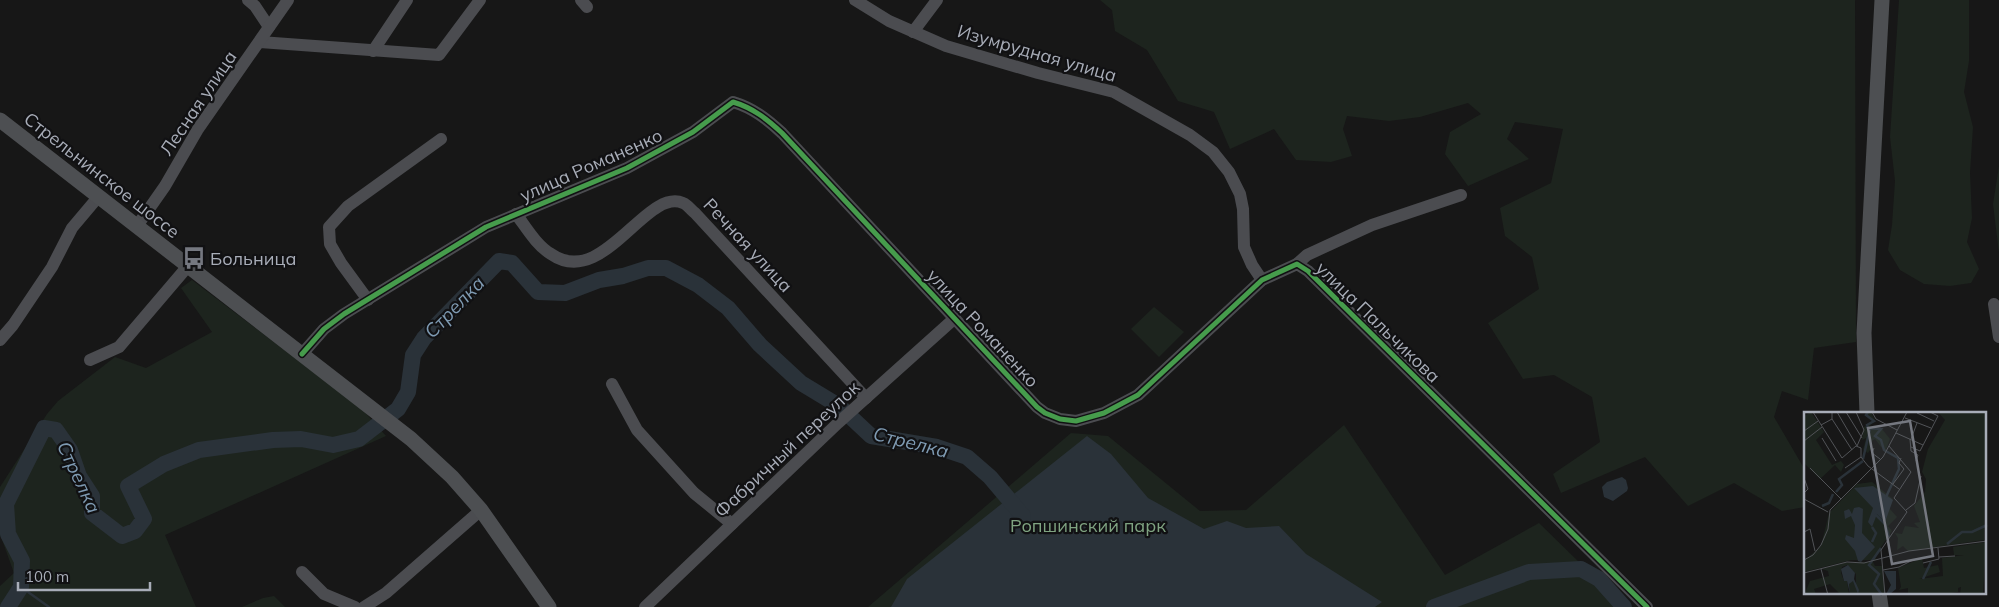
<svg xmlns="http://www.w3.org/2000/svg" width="1999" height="607" font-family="Mulish,sans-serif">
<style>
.green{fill:#1d241e}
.water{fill:#2a3239}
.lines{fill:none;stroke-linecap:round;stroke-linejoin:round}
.stream{stroke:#2a3239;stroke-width:2.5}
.river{stroke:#2a3239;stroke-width:16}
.minor{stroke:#4b4c50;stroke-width:12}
.major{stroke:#4d4f52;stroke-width:15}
.cycleway-casing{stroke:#111113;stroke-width:8}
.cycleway{stroke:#469c4c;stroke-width:5}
.labels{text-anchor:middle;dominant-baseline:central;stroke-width:4.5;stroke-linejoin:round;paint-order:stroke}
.street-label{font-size:18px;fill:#a8adb8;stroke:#111113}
.poi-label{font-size:18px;fill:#a8adb8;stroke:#111113;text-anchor:start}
.park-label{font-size:18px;fill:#7fa381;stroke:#111113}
.water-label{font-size:19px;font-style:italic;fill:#7f9bb3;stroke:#111113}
.inset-river{fill:none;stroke:#2a3239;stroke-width:2.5}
.inset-road{fill:none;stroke:#515357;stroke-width:1}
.view{fill:#757880;fill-opacity:0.15;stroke:#757880;stroke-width:2.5}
.inset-edge{fill:none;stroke:#a8adb8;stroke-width:2.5}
</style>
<rect width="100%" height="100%" fill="#171717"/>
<g class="green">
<polygon points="1100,0 1855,0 1856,342 1814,348 1808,400 1782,391 1774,417 1805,470 1805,507 1782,511 1734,483 1688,506 1645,457 1561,493 1553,474 1600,442 1592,397 1554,375 1523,379 1488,323 1539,289 1532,257 1505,236 1500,208 1551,183 1563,129 1515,122 1507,139 1529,159 1468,186 1445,154 1450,132 1481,114 1468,103 1420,117 1389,121 1347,116 1343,129 1352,156 1331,162 1296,160 1274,129 1230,149 1214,112 1178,101 1147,50 1115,31 1112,10"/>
<polygon points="1899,0 1969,0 1969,61 1964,92 1973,127 1970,173 1972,218 1967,242 1979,269 1971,283 1950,286 1924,284 1900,270 1888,250 1892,225 1895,181 1890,137"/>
<polygon points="1999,166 1999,253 1993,204"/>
<polygon points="192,280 362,409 386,436 165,535 196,607 0,607 0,586 14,573 0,534 0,487 47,414 58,401 115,357 146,368 212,332 181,288"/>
<polygon points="1154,307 1184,332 1159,357 1131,329"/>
<polygon points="1344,425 1445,575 1539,523 1625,607 868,607 1071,433 1108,436 1200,511 1246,510"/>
<polygon points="274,596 285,607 242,607 263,598"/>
</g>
<g class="water">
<polygon points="1087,436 1111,454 1148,498 1204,529 1227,521 1246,528 1279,526 1306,554 1382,602 1375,607 891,607 907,579"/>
<polygon points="1622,477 1626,480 1628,488 1627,491 1613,501 1604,497 1602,487 1607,482"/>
</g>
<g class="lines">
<polyline class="stream" points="21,587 49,607"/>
<g class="river">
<polyline points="8,607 21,587 22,561 8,534 6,504 44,428 56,430 70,450 79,476 92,496 92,513 122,536 135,531 144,519 128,486 164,464 199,450 273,440 301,439 333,445 359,439 398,409 408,392 413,355 424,338 499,261 512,263 538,292 565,293 599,280 623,276 648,268 666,268 698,285 728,308 760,345 801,383 839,406 871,436 937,447 967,457 990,477 1023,516"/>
<polyline points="1434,607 1529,572 1581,569 1599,579 1624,607"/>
</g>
<g class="minor">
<polyline points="248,0 255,6 269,27"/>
<polyline points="581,0 587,7"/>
<polyline points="855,0 889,21 946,46 1038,73 1114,92 1190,135 1213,152 1229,172 1240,194 1243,209 1244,247 1252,265 1262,280"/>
<polyline points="913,32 937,0"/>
<polyline points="260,42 439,55 480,0"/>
<polyline points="373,51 407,0"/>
<path d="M 516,214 C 526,227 536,245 551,254 C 603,290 646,187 683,203 C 688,205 691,210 695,213 L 866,398"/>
<polyline points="137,226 165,186 198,129 288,0"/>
<polyline points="1297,264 1307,255 1372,225 1461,195"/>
<polyline points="368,300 341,263 330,244 329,227 348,206 441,139"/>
<polyline points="1994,304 1999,337"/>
<polyline points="0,340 13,325 52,267 72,228 99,196"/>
<path d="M 302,354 L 324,329 L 344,314 L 486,227 L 627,168 L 693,132 L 733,102 C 753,108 767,119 782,133 L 1037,407 L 1045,413 L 1060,419 L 1076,421 L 1104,413 L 1138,395 L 1262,280 L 1297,264 L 1308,271 L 1647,607"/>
<polyline points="90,360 119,347 188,266"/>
<polyline points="612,384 637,430 694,493 732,524"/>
<polyline points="302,572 324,594 355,607"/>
<polyline points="364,607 386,593 481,510"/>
<polyline points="645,607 838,423 955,318"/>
</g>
<g class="major">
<polyline points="0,120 411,439 452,477 481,510 549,607"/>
<polyline points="1867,413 1864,333 1882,0"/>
<polyline points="1879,593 1881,607"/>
</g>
<defs>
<path id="cycleway" d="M 302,354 L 324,329 L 344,314 L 486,227 L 627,168 L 693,132 L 733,102 C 753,108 767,119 782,133 L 1037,407 L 1045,413 L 1060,419 L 1076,421 L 1104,413 L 1138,395 L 1262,280 L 1297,264 L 1308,271 L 1647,607"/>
</defs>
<use href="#cycleway" class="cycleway-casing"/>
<use href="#cycleway" class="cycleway"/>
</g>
<defs>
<symbol id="bus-bare" viewBox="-9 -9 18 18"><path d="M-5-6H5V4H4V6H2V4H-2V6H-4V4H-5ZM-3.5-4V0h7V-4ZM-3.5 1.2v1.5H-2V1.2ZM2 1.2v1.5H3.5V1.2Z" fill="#757880" stroke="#111113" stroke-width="2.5" paint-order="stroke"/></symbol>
</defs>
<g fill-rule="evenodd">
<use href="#bus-bare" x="178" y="242" width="32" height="32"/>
</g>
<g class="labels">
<g class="street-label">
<text transform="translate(1037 53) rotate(16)">Изумрудная улица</text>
<text transform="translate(198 103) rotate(-56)">Лесная улица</text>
<text transform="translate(591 165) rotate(-24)">улица Романенко</text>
<text transform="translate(102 175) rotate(38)">Стрельнинское шоссе</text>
<text transform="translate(748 245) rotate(47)">Речная улица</text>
<text transform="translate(1378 322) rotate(44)">улица Пальчикова</text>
<text transform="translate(983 328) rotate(47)">улица Романенко</text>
<text transform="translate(787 449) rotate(-43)">Фабричный переулок</text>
</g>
<g class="poi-label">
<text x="210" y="258">Больница</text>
</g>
<g class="park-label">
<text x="1088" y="525">Ропшинский парк</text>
</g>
<g class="water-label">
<text transform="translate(454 307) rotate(-46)">Стрелка</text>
<text transform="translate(911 442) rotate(14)">Стрелка</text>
<text transform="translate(79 477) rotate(65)">Стрелка</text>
</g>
</g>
<g transform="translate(1804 412)">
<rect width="182" height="182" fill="#171717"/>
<path d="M 7,0 L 20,20 L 12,28 L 28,53 L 37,49 L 40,53 L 37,60 L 31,53 L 16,67 L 0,51 L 0,4 ZM 60,0 L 67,0 L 71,8 L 65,15 L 78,17 L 86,27 L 81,40 L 71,27 L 66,30 L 68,35 L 64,41 L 59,38 L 62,26 L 58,28 L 60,15 L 69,9 ZM 134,0 L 182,0 L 180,128 L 104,139 L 99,134 L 93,138 L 94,126 L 91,121 L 98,122 L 101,114 L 115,116 L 110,111 L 116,110 L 110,94 L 121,80 L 122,67 L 118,60 L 124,37 L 141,8 ZM 68,70 L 89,87 L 85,96 L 93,105 L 84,114 L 88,119 L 71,144 L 72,148 L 47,148 L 0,160 L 0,149 L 17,134 L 25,101 L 53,72 ZM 182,130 L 179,182 L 156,182 L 157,175 L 154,176 L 154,180 L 142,182 L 104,182 L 104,176 L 95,178 L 97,175 L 94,156 L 118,146 L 120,156 L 134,153 L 136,160 L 115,167 L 139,164 L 138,146 L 160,143 L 150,143 L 149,135 ZM 69,150 L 71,154 L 78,154 L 81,182 L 46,182 L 45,172 L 48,168 L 52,171 L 52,162 L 43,153 L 38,155 L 37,161 L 40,169 L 43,169 L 45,182 L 36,182 L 26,172 L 10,177 L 12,182 L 0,183 L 6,169 L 25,164 L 24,159 L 18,157 L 40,151 Z" fill="#1d241e"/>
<path d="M 69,74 L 89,88 L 81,110 L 73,102 L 68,115 L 64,110 L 69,96 L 50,76 ZM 55,95 L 59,97 L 58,121 L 71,135 L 57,150 L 54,149 L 51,139 L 41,127 L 42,123 L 50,126 L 51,113 L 47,104 L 41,107 L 40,99 L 45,97 L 48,102 L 50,96 ZM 44,153 L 51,161 L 50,167 L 55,178 L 54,182 L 49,169 L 45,172 L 46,182 L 43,169 L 40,169 L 37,157 ZM 80,159 L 92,159 L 92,177 L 86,182 L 82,182 L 87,173 Z" fill="#2a3239"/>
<path class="inset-river" d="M 64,0 L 62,3 L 70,9 L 63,13 L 64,16 L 77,17 L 71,24 L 77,28 L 80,38 L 94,46 L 95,57 L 82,85M 59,47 L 66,17M 32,80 L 38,73 L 35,67 L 59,49M 18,94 L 25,91 L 29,82M 71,102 L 81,112 L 85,125M 68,115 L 72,121 L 68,130M 143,132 L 158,120 L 168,120 L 183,113M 77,136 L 65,153 L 75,162 L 70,172 L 78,183M 119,167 L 127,150"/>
<path class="inset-road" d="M 9,0 L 38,46 L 52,34 L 57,36 L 57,45 L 64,54 L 95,77M 33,0 L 53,34M 42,0 L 58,26M 52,0 L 60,18 L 53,34M 68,0 L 72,7 L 93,18M 113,1 L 130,9M 101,6 L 127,16M 28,7 L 48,38M 17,13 L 28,7 L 28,0M 0,19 L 14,9M 92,21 L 119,33M 18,26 L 32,49M 106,27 L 107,39 L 114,43 L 112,49M 107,27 L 113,11M 0,29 L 18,15M 107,35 L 116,39 L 134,4 L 126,0M 70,36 L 68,41 L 76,47M 6,56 L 37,87M 41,56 L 57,45M 0,66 L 4,77 L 0,81M 89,72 L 100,57 L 95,51 L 97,46M 0,87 L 24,100M 102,98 L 111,91 L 117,64M 0,120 L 6,117 L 11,139M 135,145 L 151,144M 0,148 L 9,143 L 17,133 L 24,117 L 26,98 L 79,45 L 103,0M 119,151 L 135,147 L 134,136M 17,157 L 24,183M 79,158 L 95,155 L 109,148M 0,161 L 43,150 L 60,151 L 105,139 L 183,129M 81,183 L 77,138 L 103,100 L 90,86 L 107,60 L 85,34"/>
<path class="view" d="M 106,9 L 129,144 L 88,152 L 64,16 Z"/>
<rect width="182" height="182" class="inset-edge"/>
</g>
<path d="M18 582v8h132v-8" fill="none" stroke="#a8adb8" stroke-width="2.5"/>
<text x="25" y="582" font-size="15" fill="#a8adb8" stroke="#111113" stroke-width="4" paint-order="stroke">100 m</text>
</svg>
